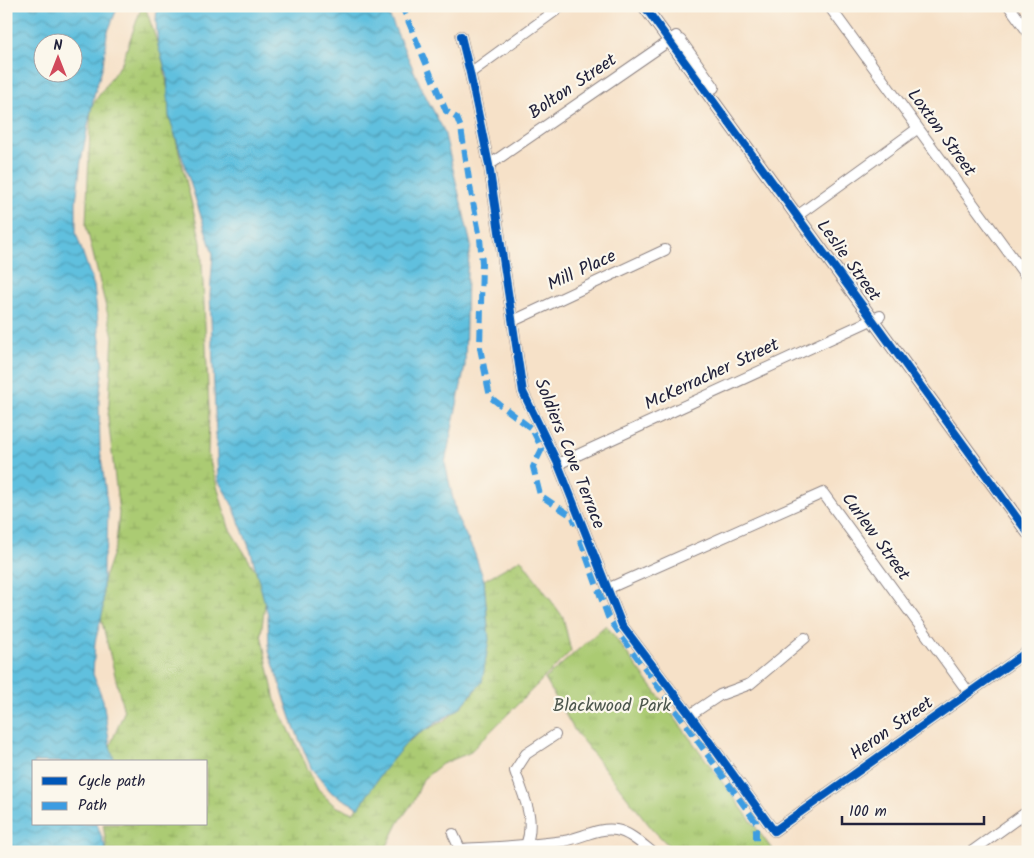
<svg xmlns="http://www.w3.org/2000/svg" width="1034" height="858" font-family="Kalam,sans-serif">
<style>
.grass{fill:url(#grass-tufts);stroke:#667657}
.wetland{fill:url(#wetland-marsh);stroke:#667657}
.water{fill:url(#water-waves);stroke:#41718c;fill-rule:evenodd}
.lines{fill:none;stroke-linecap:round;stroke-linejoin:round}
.minor-casing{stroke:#8c8282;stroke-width:12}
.tertiary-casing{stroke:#8c8282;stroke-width:14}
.path{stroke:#8c8282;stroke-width:2;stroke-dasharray:4 4;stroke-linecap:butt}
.minor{stroke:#fff;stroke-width:10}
.tertiary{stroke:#fff;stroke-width:12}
.quiet{stroke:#3c9ce2;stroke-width:6;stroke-dasharray:12 6;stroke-linecap:butt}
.cycleway-casing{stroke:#fbf7ec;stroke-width:11}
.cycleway{stroke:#0057b8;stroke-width:8}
.labels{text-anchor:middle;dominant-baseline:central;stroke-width:4.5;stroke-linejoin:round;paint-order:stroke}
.street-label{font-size:18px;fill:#22223b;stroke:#fbf7ec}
.park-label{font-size:18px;fill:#4b554c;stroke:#fbf7ec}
</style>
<defs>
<pattern id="grass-tufts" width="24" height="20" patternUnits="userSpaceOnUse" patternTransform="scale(1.25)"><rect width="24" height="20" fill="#abcb73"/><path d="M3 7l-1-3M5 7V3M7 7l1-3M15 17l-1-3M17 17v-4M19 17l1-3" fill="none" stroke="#93ae64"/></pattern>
<pattern id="wetland-marsh" width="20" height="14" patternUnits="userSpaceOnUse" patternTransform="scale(1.25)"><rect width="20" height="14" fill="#abcb73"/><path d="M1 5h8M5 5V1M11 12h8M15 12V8" fill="none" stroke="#93ae64"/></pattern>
<pattern id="water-waves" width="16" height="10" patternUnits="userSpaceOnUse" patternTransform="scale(1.25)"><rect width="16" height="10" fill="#60c0de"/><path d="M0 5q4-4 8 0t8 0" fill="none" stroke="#4f9cb5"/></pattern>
</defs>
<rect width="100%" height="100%" fill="#fbf7ec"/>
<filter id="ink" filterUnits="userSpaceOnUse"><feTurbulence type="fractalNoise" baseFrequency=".02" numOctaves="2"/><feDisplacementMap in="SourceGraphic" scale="10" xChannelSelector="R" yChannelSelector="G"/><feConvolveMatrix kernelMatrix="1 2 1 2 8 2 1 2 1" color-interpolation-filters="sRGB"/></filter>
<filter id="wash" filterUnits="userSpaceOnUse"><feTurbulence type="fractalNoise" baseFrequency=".0096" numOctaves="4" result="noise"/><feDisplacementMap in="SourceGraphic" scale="20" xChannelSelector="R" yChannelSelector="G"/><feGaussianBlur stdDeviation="1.12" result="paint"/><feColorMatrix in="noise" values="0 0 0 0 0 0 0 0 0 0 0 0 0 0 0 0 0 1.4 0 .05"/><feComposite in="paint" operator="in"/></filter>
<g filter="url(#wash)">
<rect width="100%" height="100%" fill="#f6e1c8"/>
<polygon class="grass" points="606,625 774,852 675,852 653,830 575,731 545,679"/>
<polygon class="wetland" points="142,6 145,6 163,60 175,135 201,242 209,408 208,454 229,528 267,589 261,634 275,700 318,790 335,806 353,813 398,749 423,731 444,721 459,709 475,691 488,628 484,580 521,559 563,617 571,651 469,753 442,764 423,779 414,801 399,822 387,846 380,852 107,851 103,824 206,824 206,762 109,762 110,746 124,712 101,618 103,581 116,544 119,513 108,418 113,336 86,225 91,107 122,62"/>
<g class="water">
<path d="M 6,6 L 118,6 L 107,34 L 103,65 L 94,95 L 81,161 L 76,202 L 76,233 L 94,286 L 103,366 L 99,400 L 100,449 L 108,509 L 107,545 L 103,560 L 103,611 L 95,642 L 93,674 L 103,700 L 110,746 L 115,762 L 34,762 L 34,824 L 97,824 L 107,852 L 6,852 ZM 42,42 L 72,42 L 72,72 L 42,72 Z"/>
<polygon points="157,6 385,6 422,89 444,131 471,245 467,271 465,366 445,463 457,517 474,552 484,580 489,640 482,682 459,709 409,740 383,771 359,808 332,793 312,770 293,724 269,651 268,615 251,552 233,506 218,480 210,295 213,254 169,116 167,74 158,46 156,21"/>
</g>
</g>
<g filter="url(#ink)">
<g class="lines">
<defs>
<g id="minor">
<polyline points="829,6 1028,279"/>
<polyline points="1009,6 1028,32"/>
<polyline points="461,36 470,73 489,165 523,392 558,464 622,625 690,715 774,831 1028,651"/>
<polyline points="470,73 562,6"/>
<polyline points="489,165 676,36"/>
<polyline points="797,216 917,129"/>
<polyline points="513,321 665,250"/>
<polyline points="558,464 880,316"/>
<polyline points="607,589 823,493 969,693"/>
<polyline points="690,715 720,695 750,684 805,638"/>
<polyline points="453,834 460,849"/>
<path d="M 526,846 C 536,818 524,798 515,771 L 526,754 L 555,735"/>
<path d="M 459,852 L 460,849 C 495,847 529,846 564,841 C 581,838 599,827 616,830 C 629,832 642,844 652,852"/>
<polyline points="971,852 1028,811"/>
</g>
<g id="tertiary">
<polyline points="644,6 1028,533"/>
<polyline points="680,41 713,87"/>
</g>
</defs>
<use href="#minor" class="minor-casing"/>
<use href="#tertiary" class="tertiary-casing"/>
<polyline class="path" points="404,11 410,6"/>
<use href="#minor" class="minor"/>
<use href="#tertiary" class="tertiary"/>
<g class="quiet">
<polyline points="398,6 404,11 446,111 457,118 461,128 471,192 480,238 482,263 480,348 490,397 532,429 542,449 533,467 540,495 573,517 576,525"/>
<polyline points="580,539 608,617 756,822 756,852"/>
</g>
<defs>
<g id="cycleway">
<polyline points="644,6 1028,533"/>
<polyline points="461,36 470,73 489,165 523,392 558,464 622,625 690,715 774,831 1028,651"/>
</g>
</defs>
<use href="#cycleway" class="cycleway-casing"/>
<use href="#cycleway" class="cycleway"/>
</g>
</g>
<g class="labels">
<g class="street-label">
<text transform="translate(573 87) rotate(-34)">Bolton Street</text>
<text transform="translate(941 133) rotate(54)">Loxton Street</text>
<text transform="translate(848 261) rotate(54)">Leslie Street</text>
<text transform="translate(582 271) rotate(-25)">Mill Place</text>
<text transform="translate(712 375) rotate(-25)">McKerracher Street</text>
<text transform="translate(569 454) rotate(68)">Soldiers Cove Terrace</text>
<text transform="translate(875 537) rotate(54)">Curlew Street</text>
<text transform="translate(892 729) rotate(-35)">Heron Street</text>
</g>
<g class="park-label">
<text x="612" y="706">Blackwood Park</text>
</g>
</g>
<rect width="1034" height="858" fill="none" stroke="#fbf7ec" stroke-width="25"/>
<rect x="32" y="760" width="175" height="65" fill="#fbf7ec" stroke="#a4a2a5"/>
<rect x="42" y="777" width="25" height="8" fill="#0057b8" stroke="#a4a2a5"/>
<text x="78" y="786" font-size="15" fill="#22223b">Cycle path</text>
<rect x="42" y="802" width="25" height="8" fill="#3c9ce2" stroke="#a4a2a5"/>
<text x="78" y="810" font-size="15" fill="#22223b">Path</text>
<g transform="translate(58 58)"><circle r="24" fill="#fbf7ec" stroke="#a4a2a5"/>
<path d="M0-4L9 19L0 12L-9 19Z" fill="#d1495b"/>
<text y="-8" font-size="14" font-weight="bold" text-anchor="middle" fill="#22223b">N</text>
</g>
<path d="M842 816v8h142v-8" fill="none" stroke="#22223b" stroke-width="2.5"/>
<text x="849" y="816" font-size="15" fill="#22223b" stroke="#fbf7ec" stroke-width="4" paint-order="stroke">100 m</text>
</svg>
